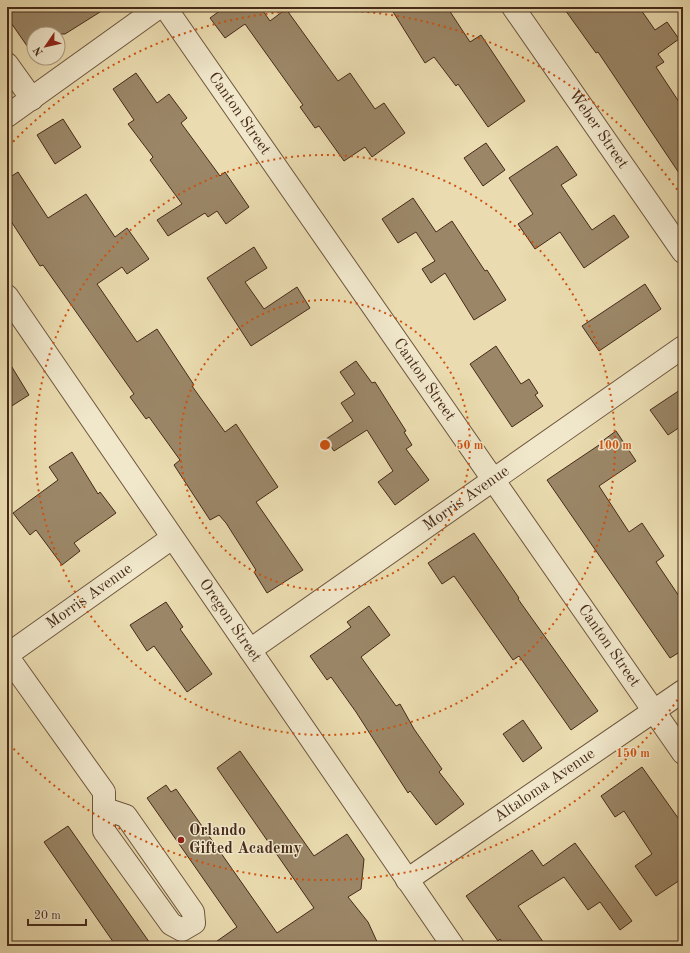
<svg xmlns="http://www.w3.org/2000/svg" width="690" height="953" font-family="'Old Standard TT',serif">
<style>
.building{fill:#9b8768;stroke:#462a19}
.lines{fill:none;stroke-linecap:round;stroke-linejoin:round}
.minor-casing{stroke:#6f563f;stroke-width:24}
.minor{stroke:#f1e8cc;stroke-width:22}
.ring{fill:none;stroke:#d0520e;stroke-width:2;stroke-dasharray:2 4}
.poi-dot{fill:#8f2418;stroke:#f1e8cc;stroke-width:1.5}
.labels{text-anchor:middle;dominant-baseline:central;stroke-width:3;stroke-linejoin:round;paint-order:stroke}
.street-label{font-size:16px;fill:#462a19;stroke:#f1e8cc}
.poi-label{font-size:16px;font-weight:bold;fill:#462a19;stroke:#f1e8cc;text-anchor:start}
.centre{fill:#d0520e;stroke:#f1e8cc;stroke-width:2}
.ring-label{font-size:12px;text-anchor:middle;font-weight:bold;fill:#d0520e;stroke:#f1e8cc;stroke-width:3;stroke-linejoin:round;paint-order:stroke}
</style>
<rect width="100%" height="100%" fill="#eadcb0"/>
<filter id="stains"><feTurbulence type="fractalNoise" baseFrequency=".005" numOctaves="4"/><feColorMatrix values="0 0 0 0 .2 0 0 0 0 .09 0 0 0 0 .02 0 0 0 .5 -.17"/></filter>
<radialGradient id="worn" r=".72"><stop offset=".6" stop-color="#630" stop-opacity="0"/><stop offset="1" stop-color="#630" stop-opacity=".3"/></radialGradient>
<g class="building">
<polygon points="7,7 108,7 65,34 34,34 34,56 7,17"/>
<polygon points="225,7 269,7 263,11 270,21 286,9 338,81 350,73 375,109 384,103 405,133 372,157 365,147 344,161 319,126 315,128 300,107 303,105 245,24 225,38 210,18"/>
<polygon points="390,7 447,7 470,42 481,35 525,101 488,127 458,84 456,86 434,57 425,63"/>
<polygon points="563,7 639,7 655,30 667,22 679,39 658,54 664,62 656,67 683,108 683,179 598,52 596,53"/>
<polygon points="136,73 157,103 169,94 187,118 181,123 220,176 225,172 249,207 226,224 217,211 208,217 205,213 168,236 157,220 182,204 150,160 153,157 128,124 134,120 113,89"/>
<polygon points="63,119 81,147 55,164 37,135"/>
<polygon points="486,143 505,170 483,186 464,158"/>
<polygon points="557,146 577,175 561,185 592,230 614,215 629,237 584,268 560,232 535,249 518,224 533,214 509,178"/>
<polygon points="18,172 48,218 86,194 115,237 127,228 149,259 127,274 122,267 97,284 137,342 157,329 194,385 192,386 225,432 236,424 278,487 256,502 303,570 267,593 254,572 256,570 226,523 219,515 210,520 174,465 180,460 149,417 146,419 130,397 134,394 43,265 40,266 7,215 7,179"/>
<polygon points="413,198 436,232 452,221 485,271 487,270 506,300 474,320 445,273 431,283 422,269 435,261 416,232 398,243 382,219"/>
<polygon points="254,247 267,268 245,282 264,309 297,287 310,308 251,346 207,278"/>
<polygon points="645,284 661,309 599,351 582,326"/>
<polygon points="496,346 521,384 529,379 538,393 535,395 543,406 512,427 470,364"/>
<polygon points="7,359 29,395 7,409"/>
<polygon points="356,361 372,383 375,382 406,431 404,432 412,445 406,449 429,480 395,505 378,482 393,471 367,430 334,451 326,439 353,421 341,403 355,394 340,372"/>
<polygon points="683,388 683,425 668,435 650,410"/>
<polygon points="616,431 636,461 599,486 629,532 642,523 664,556 656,562 683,602 683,650 670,658 547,480 602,443 601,442"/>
<polygon points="72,452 98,494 100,492 116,513 74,543 80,551 62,565 36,530 30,535 13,513 58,480 49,467"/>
<polygon points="474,533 519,598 518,599 598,711 571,730 519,656 513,660 454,576 442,584 428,563"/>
<polygon points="166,602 183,627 180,629 212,674 187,692 154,646 147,651 130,625"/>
<polygon points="369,606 390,635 361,657 396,706 400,704 414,729 442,769 439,772 464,804 436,825 410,791 408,793 356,712 331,677 327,680 310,656 351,627 347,622"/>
<polygon points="523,720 542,748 523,762 503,734"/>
<polygon points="240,751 314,856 347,834 364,859 361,889 348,897 368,922 379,946 210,946 237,927 147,798 166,785 171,792 176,789 277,933 314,908 217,768"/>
<polygon points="642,767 683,825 683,878 656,896 635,866 652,854 624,811 615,817 601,796"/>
<polygon points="68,826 152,946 116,946 44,842"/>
<polygon points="575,843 632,921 620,930 600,902 588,910 564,877 518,906 546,946 505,946 500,939 498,941 466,896 532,850 543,866"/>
</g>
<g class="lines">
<defs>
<g id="minor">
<path id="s1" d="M 165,7 L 683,753"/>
<path id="s2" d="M 513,7 L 683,252"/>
<polyline points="7,64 32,99"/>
<polyline points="7,116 159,7"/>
<path id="s3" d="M 7,296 L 453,946"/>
<path id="s4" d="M 250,650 L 683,347"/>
<path id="s5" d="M 7,655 L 172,538"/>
<polyline points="7,656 104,792 104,831 171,924 182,930 194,923 193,912 126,816 105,809"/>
<path id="s6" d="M 407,880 L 683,691"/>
</g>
</defs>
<use href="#minor" class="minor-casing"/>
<use href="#minor" class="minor"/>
</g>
<g class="ring">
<circle cx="325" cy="445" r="145"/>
<circle cx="325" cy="445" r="290"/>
<path d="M681 695A435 435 0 0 1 9 744M9 146A435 435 0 0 1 681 195"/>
</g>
<circle class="poi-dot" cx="181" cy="840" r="4"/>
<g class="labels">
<g class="street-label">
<text stroke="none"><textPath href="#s1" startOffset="130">Canton Street</textPath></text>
<text stroke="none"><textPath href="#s2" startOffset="149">Weber Street</textPath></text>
<text stroke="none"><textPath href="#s1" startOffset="454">Canton Street</textPath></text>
<text stroke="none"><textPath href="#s4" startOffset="264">Morris Avenue</textPath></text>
<text stroke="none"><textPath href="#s5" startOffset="101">Morris Avenue</textPath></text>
<text stroke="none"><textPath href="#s3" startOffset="394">Oregon Street</textPath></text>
<text stroke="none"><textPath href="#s1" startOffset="778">Canton Street</textPath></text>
<text stroke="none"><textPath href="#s6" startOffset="167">Altaloma Avenue</textPath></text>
</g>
<g class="poi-label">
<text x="189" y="831">Orlando<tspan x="189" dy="18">Gifted Academy</tspan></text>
</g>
</g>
<circle cx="325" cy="445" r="6" class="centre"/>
<g class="ring-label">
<text x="470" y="449">50 m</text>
<text x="615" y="449">100 m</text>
<text x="633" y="757">150 m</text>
</g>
<rect width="690" height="953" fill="none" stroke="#eadcb0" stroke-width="24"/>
<rect x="8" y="8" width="674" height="937" fill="none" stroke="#462a19" stroke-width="2"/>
<rect x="12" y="12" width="666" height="929" fill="none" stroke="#462a19"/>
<g transform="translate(46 46) rotate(236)"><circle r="19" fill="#f1e8cc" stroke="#ad9c84"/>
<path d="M0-3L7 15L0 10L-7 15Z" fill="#8f2418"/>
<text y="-6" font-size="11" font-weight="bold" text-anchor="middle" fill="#462a19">N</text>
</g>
<path d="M28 919v6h58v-6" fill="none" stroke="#462a19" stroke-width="2"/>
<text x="34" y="919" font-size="12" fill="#462a19" stroke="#f1e8cc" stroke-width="3" paint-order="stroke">20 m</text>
<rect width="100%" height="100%" filter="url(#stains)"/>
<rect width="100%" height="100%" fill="url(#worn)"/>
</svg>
